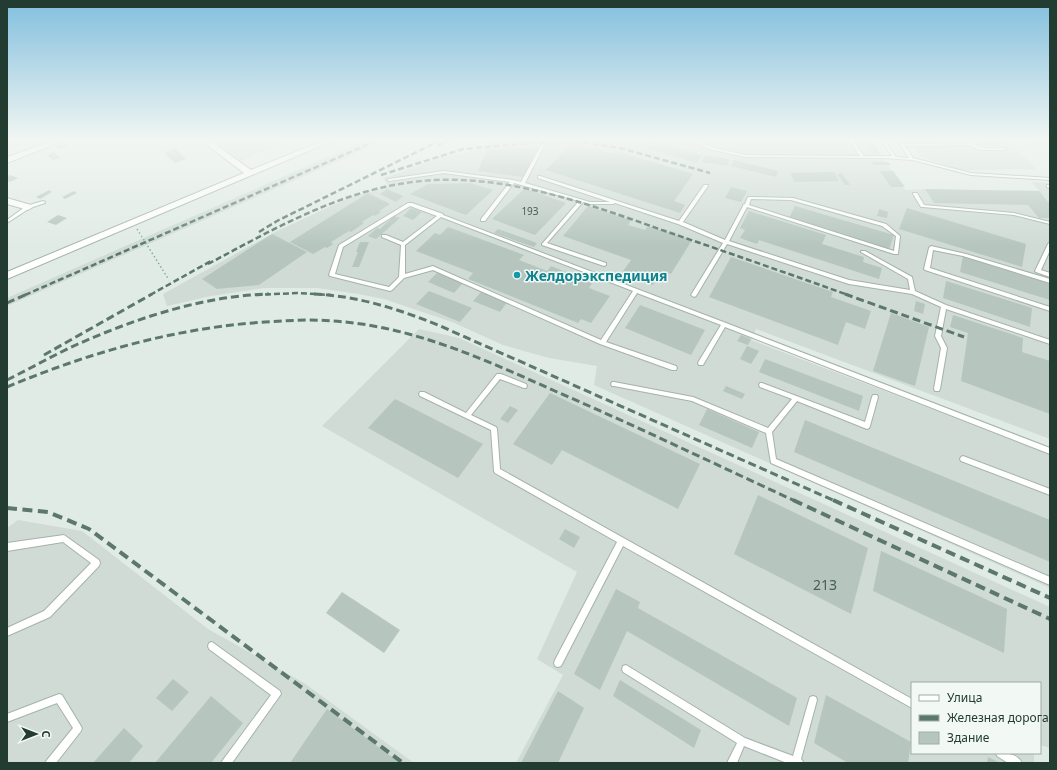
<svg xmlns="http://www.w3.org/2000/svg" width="1057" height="770" font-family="'Noto Sans',sans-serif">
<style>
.built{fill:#cfdbd4}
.building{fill:#b6c6be}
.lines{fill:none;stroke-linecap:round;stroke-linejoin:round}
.service-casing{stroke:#a4b3ab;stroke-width:2}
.minor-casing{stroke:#a4b3ab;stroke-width:2}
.path{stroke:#82af9a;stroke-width:1.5;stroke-dasharray:1.5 2.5;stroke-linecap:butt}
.service{fill:#fff;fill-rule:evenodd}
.minor{fill:#fff;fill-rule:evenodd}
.rail-far2{stroke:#5c786c;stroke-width:2.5;stroke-dasharray:6 3;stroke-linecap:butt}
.rail-far1{stroke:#5c786c;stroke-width:3;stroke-dasharray:8 4;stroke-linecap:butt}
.rail{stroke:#5c786c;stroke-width:4;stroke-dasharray:10 5.5;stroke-linecap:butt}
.culture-dot{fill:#0f9aa8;stroke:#f2f8f4;stroke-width:1.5}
.labels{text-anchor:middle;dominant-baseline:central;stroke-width:3;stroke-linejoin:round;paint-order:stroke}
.far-number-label{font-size:10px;fill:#475e54}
.culture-label{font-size:14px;font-weight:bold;fill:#0d838f;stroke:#f2f8f4;text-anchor:start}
.near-number-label{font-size:14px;fill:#475e54}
</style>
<rect width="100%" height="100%" fill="#e1ebe5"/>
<g class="built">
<polygon points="208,139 294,139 238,162"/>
<polygon points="369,139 389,139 7,306 7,298"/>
<polygon points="498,139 887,139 889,140 871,140 905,190 925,189 1039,191 1032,182 1050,183 1050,439 756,329 751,340 1050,454 1050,588 594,385 597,366 549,358 503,345 452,322 384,299 358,294 317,288 264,288 211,296 167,306 163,294 277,231 351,197 388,187 383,178 437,159 485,148 483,140"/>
<polygon points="906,139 1006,139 1036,169 963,170 921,157"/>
<polygon points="419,329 459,338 1050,607 1050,748 1040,745 1040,683 912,683 912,753 1034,753 1034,763 516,763 563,675 537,659 577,572 322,426"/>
<polygon points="18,520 82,531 208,629 304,683 414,763 7,763 7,528"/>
</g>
<g class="building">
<polygon points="879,139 893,139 896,142 882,142"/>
<polygon points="978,139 992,139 998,145 985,145"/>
<polygon points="650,141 669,146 702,155 697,163 644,148"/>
<polygon points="66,142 69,146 59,149 56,146"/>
<polygon points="573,142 613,154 615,151 693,174 674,201 685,205 680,213 546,170"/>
<polygon points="866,144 873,144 880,153 872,153"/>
<polygon points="175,148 186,159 175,163 164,153"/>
<polygon points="537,148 524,177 478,171 487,149"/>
<polygon points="54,152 60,158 53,160 47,155"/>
<polygon points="704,155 729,159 728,166 702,162"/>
<polygon points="734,160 778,171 776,177 731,166"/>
<polygon points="871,162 888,162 891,165 874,165"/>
<polygon points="880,171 893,171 905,187 891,187"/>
<polygon points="834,172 839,181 795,182 790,173"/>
<polygon points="842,173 850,185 845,185 837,174"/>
<polygon points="10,175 18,178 10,182 7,181 7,177"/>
<polygon points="470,183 493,190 466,215 410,194 428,184"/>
<polygon points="731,187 747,191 741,202 725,198"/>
<polygon points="525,188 566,203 535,235 492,219"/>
<polygon points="387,189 403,196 396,202 380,194"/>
<polygon points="925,189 1039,191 1050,204 1050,218 1039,218 1028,205 934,203"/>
<polygon points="49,190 52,192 40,199 36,197"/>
<polygon points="74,191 77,193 65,199 62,197"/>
<polygon points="368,193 390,204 379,211 381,212 375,216 373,215 362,222 364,223 351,232 349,231 331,242 333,244 327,248 325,247 313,254 290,242"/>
<polygon points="588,206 631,220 628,225 645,230 648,226 692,240 671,274 662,271 653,285 621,274 631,260 563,236"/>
<polygon points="795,206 894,235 889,249 789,218"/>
<polygon points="411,208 422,212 413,220 403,216"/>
<polygon points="907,208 1026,244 1022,267 899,229"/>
<polygon points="879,209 888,212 887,218 877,216"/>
<polygon points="749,211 826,235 822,244 864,257 863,262 882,268 879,279 759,240 757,244 740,238 745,230 740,228"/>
<polygon points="58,215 67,218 56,225 47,222"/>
<polygon points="394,216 400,218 376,239 368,236 377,228 380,229"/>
<polygon points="448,227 524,255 519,260 547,271 551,266 566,272 562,277 576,282 579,278 592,283 589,288 610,296 591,323 581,319 578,323 468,279 473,273 416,251 435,233 440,235"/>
<polygon points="498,229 537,243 534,247 494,233"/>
<polygon points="272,234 307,252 259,285 217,289 202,279"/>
<polygon points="360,242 369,242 359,267 352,267 358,252 356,252"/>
<polygon points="963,256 1050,283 1050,300 960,272"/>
<polygon points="731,257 833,292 831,297 871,311 865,329 846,322 838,345 709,297"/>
<polygon points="437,273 463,283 454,293 428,282"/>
<polygon points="946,281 1032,308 1030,327 943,298"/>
<polygon points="429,291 472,308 460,322 416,304"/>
<polygon points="482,291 508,301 500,312 473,301"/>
<polygon points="916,301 925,304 923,314 914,311"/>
<polygon points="640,305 705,330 691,355 625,328"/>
<polygon points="891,313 929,327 915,386 873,371"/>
<polygon points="953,315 1023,338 1022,352 1050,361 1050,414 961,381 968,333 950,327"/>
<polygon points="741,335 751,339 748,345 737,341"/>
<polygon points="747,346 759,351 751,364 740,359"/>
<polygon points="765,359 863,396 859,411 759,372"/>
<polygon points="726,386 745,394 742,399 723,391"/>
<polygon points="550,393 700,464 678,509 562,450 552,465 513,444"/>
<polygon points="395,399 483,444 458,478 368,428"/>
<polygon points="510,406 518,410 508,423 500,419"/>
<polygon points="707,409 759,432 752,448 699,425"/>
<polygon points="805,420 1050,520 1050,562 794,452"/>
<polygon points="758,495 868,548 851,614 734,554"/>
<polygon points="565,529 580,537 574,548 559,539"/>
<polygon points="881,551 1007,609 1004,653 873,591"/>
<polygon points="616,589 640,602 638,608 797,698 789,726 627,631 600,690 574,674"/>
<polygon points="342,592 400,630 384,653 326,613"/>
<polygon points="173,679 189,692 172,711 156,698"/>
<polygon points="620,680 701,730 694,748 613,696"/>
<polygon points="558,691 584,708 558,763 521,763"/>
<polygon points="826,695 911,742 908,763 848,763 814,743"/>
<polygon points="211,696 243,723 211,763 155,763"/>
<polygon points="327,709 400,763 290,763"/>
<polygon points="124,728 143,746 129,763 93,763"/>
<polygon points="988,757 1000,763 987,763"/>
</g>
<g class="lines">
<defs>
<g id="service">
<path d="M 687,139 L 691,139 L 711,147 L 745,155 L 860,156 L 848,139 L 852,139 L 864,156 L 892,156 L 882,142 L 884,141 L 885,141 L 896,157 L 909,158 L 900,145 L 901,144 L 968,143 L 965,139 L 969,139 C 979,151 991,148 1005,148 L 1007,149 L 1005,150 L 980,150 L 970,145 L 905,146 L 913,158 L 971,173 L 1050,178 L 1050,180 L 971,175 L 912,160 L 882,158 L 745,157 L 709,149 Z"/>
<polygon points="1026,139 1050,140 1050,142 1031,142"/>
<path d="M 541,145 L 544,146 L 525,183 L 590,202 L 610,202 L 538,178 L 538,176 L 540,176 L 679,221 L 704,185 L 708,185 L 708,186 L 683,222 L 725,240 L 743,206 L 743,205 L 745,204 L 748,197 L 750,197 L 793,198 L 886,224 L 900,236 L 898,254 L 894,254 L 747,207 L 729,241 L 849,280 L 910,290 L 908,279 L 861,252 L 861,251 L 865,251 L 912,277 L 915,291 L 946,305 L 1050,340 L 1050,344 L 946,309 L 941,336 L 947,348 L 940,389 L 939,391 L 935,391 L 934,389 L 941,348 L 935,336 L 941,307 L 912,294 L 849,284 L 727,244 L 696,296 L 694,297 L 691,295 L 723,243 L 678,224 L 615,203 L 613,204 L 590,204 L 583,202 L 547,243 L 606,263 L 606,265 L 604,266 L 542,245 L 542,244 L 579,201 L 514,183 L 485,221 L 481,221 L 481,219 L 510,182 L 444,173 L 389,181 L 387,180 L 389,179 L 444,171 L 513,180 L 521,182 ZM 751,199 L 791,200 L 882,226 L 896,236 L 894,251 L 749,205 Z"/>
<polygon points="1047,185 1050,185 1050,188 1047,187"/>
<polygon points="913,193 917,193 924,205 1014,213 1050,222 1050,224 1014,215 923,207 921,207 913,194"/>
<polygon points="43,201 45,202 45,203 30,208 7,223 7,220 26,206"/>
<path d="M 408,203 L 412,203 L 443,214 L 443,215 L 726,323 L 1050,448 L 1050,454 L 725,327 L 703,365 L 699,365 L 698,363 L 699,361 L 721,325 L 637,293 L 606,342 L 676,366 L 677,368 L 676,370 L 672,370 L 600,344 L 433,270 L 404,278 L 392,290 L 390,291 L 330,276 L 329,275 L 339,245 ZM 410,206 L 437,216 L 403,242 L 386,235 L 382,235 L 382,237 L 401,245 L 399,277 L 389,287 L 335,274 L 343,247 ZM 441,217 L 633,291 L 601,340 L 435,267 L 433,266 L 405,274 L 405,245 Z"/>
<polygon points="1050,242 1050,250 1041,270 1050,273 1050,277 1036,272 1035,271 1048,244"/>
<polygon points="931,246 966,254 1050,279 1050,283 963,256 933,250 930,268 1050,307 1050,311 925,270 924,269 929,248"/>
<polygon points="497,374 501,374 526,384 527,386 526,388 524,388 500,379 471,415 496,427 497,429 500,469 912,699 912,708 623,546 561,666 558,667 555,666 554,663 555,660 617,542 495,473 494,471 491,430 420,396 419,394 420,392 424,392 466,413"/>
<polygon points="612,382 614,382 693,397 768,428 792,399 760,387 759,385 760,383 762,383 865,422 872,397 873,395 877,395 878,397 870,426 869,428 867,429 797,401 772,432 776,459 1050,577 1050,585 771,463 766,433 692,401 614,386 612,386 611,384"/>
<polygon points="963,456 1050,489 1050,495 961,461 960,459 961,457"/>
<polygon points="64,535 99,560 100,563 99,566 50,617 7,636 7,628 44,611 91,563 63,542 7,551 7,543"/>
<polygon points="212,642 280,691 281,694 232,763 221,763 223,760 271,695 209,649 208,646 209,643"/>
<polygon points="626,665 745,738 793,756 809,700 810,697 813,696 816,697 817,700 801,759 804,763 787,763 744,746 737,763 727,763 737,743 623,672 622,669 623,666"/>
<polygon points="59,694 62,695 82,728 81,731 56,763 45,763 47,760 73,728 57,703 7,722 7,714"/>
<path d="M 996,753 C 1005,753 1017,753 1022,763 L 1008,763 L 997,756 Z"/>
</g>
<g id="minor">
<polygon points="58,139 68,139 7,163 7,157"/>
<polygon points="199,139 208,139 251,170 327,139 337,139 7,279 7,272 244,173"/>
<polygon points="7,198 31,205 33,207 28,210 7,204"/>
</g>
</defs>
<use href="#service" class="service-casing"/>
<use href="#minor" class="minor-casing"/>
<polyline class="path" points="137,229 169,280"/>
<use href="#service" class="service"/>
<use href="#minor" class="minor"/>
<g class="rail-far2">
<polyline points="438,145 455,139"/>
<polyline points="381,175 463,149 555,141 583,142 620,148 710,173"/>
<polyline points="259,232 277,221 443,139"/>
<path d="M 208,264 C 270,231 334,194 405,183 C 493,169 583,202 665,231 C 726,252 787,273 848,295"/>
<polyline points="25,295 380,139"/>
<polyline points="150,295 211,261"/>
<polyline points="256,295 297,293 331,295"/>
</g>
<g class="rail-far1">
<path d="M 314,294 C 358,296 398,309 438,325 L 835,501"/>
<polyline points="845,294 964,337"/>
<polyline points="7,303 27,294"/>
<polyline points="44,355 152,294"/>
<path d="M 7,380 C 31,368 54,355 78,344 C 137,318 203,296 269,294"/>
<path d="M 7,387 C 91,352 175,328 265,322 C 292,320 319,319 345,322 C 418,329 488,361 555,391 C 636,426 715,464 795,501"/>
</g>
<g class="rail">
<polyline points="793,500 1050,619"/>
<polyline points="833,500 1050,598"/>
<polyline points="7,508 48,512 89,529 403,763"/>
</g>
</g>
<linearGradient id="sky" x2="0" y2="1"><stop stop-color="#82bfde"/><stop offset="0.57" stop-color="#f2f6f3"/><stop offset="1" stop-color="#f2f6f3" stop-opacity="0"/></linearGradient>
<rect width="1057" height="246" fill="url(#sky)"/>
<circle class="culture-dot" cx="517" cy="275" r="4"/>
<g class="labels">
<g class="far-number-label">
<text x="530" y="211">19З</text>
</g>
<g class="culture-label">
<text x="525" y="275">Желдорэкспедиция</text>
</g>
<g class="near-number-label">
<text x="825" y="584">21З</text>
</g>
</g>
<rect width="1057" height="770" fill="none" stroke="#223c31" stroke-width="16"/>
<rect x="911" y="682" width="130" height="72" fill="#f2f8f4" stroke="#9fada6"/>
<rect x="919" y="695" width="20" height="6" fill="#ffffff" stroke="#9fada6"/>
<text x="947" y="702" font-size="12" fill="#223c31">Улица</text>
<rect x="919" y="715" width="20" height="6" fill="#5c786c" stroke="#9fada6"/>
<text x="947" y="722" font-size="12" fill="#223c31">Железная дорога</text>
<rect x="919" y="732" width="20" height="12" fill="#b6c6be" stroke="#9fada6"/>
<text x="947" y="742" font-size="12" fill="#223c31">Здание</text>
<g transform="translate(36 734) rotate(90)" stroke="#f2f8f4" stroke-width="3" paint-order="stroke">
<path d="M0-3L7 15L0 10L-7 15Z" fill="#223c31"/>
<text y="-6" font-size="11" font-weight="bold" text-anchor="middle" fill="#223c31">С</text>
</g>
</svg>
